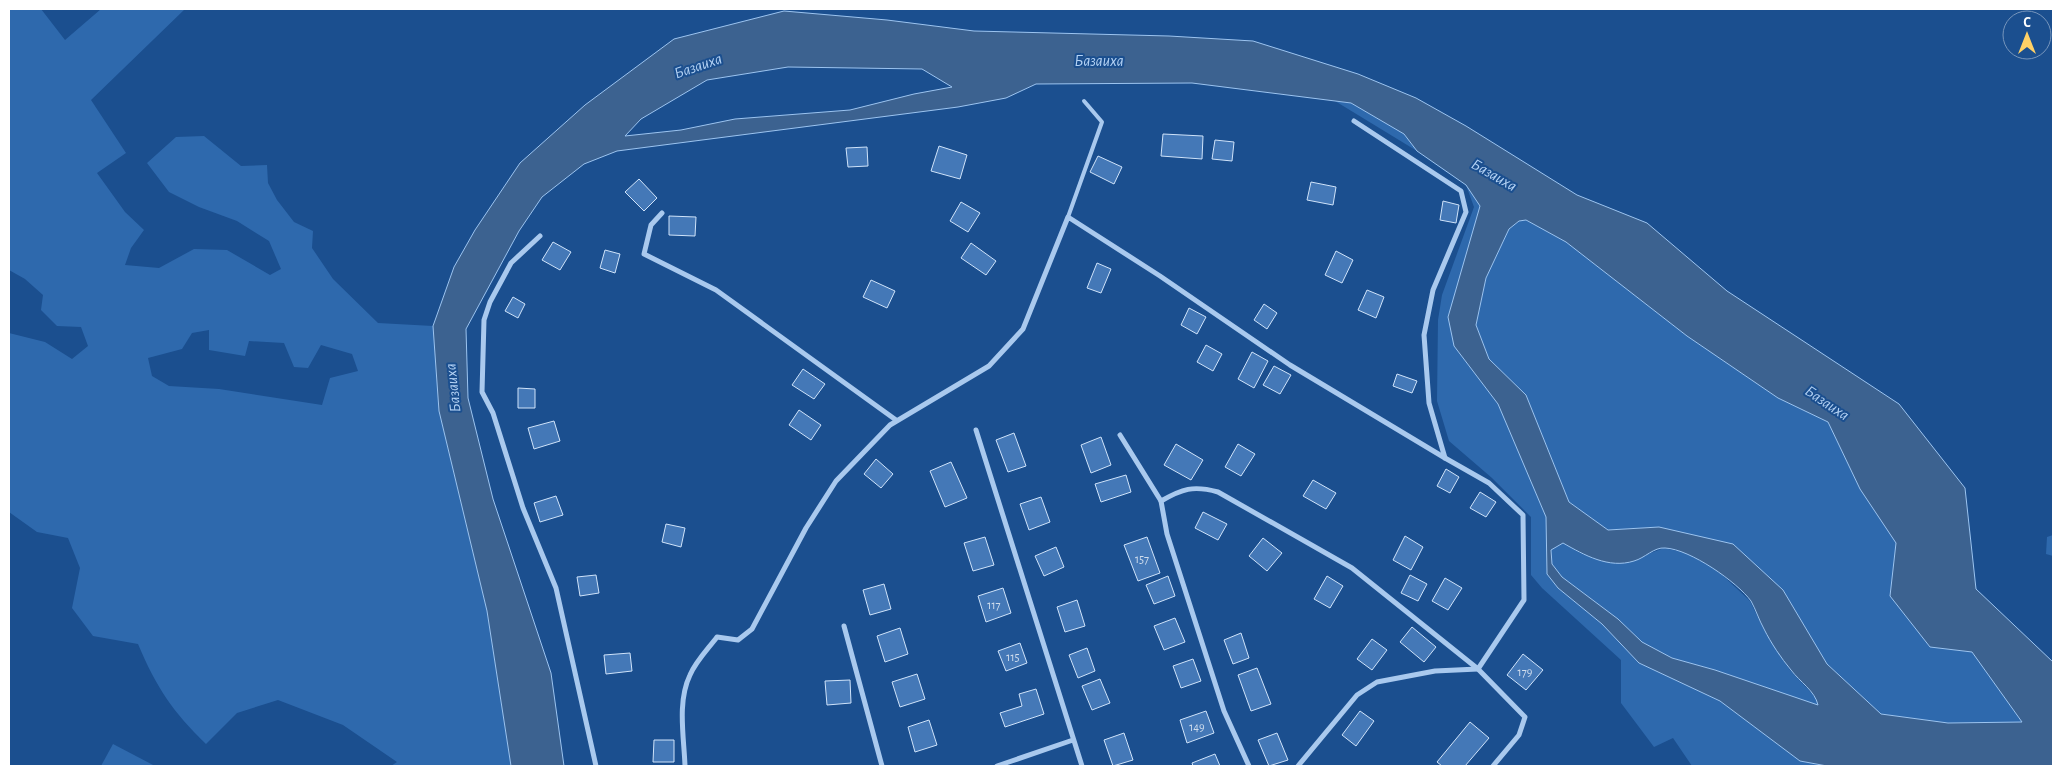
<svg xmlns="http://www.w3.org/2000/svg" width="2062" height="775" font-family="'Alegreya Sans',sans-serif">
<style>
.green{fill:#2e69ad;fill-rule:evenodd}
.water{fill:#3c6290;stroke:#9cc4f0;fill-rule:evenodd}
.building{fill:#4478b7;stroke:#cfe3fa}
.lines{fill:none;stroke-linecap:round;stroke-linejoin:round}
.service{stroke:#a9c9ee;stroke-width:4}
.minor{stroke:#a9c9ee;stroke-width:5}
.labels{text-anchor:middle;dominant-baseline:central;stroke-width:4;stroke-linejoin:round;paint-order:stroke}
.number-label{font-size:12px;fill:#d0dded}
.water-label{font-size:16px;font-style:italic;fill:#b5d3f5;stroke:#1b4f8f}
</style>
<rect width="100%" height="100%" fill="#1b4f8f"/>
<g class="green">
<path d="M 9,9 L 41,9 L 65,40 L 101,9 L 185,9 L 91,100 L 126,153 L 97,173 L 125,212 L 144,230 L 131,248 L 125,265 L 159,268 L 194,249 L 227,250 L 270,275 L 281,269 L 269,241 L 237,221 L 199,207 L 169,192 L 147,163 L 176,137 L 204,136 L 241,166 L 267,165 L 268,183 L 277,200 L 294,222 L 313,231 L 312,248 L 333,279 L 378,323 L 433,326 L 439,411 L 487,611 L 511,766 L 391,766 L 397,762 L 343,725 L 278,700 L 237,713 L 206,744 C 173,712 156,687 138,644 L 93,636 L 72,608 L 80,568 L 68,538 L 37,532 L 9,512 L 9,333 L 45,342 L 72,359 L 88,346 L 81,327 L 57,326 L 41,310 L 43,295 L 25,279 L 9,270 ZM 209,330 L 209,350 L 245,356 L 249,341 L 284,343 L 294,367 L 308,368 L 321,345 L 352,354 L 358,371 L 330,378 L 322,405 L 219,389 L 169,386 L 152,376 L 148,358 L 182,349 L 192,333 Z"/>
<polygon points="1335,101 1351,103 1404,134 1417,151"/>
<polygon points="1466,185 1480,206 1472,237 1454,346 1498,404 1515,442 1546,517 1547,574 1558,588 1602,624 1639,663 1720,701 1800,761 1827,766 1692,766 1673,738 1654,747 1621,703 1621,660 1542,588 1531,575 1531,517 1492,478 1449,441 1437,401 1438,320 1442,295 1474,207"/>
<polygon points="1526,220 1566,242 1687,336 1778,398 1828,422 1860,489 1896,543 1890,596 1930,647 1972,652 2022,722 1948,723 1881,714 1827,664 1783,590 1659,527 1608,530 1569,502 1526,395 1489,359 1476,325 1486,278 1509,229 1519,221"/>
<polygon points="2053,535 2053,556 2046,554 2047,537"/>
<polygon points="1563,543 1582,554 1635,561 1648,554 1664,548 1687,553 1718,571 1750,601 1764,630 1790,670 1816,698 1819,706 1715,670 1672,658 1642,642 1618,619 1562,577 1552,564 1551,550"/>
<polygon points="113,744 155,766 101,766"/>
</g>
<path class="water" d="M 784,11 L 887,20 L 974,31 L 1169,36 L 1253,41 L 1358,74 L 1416,98 L 1466,126 L 1577,195 L 1647,223 L 1727,291 L 1899,404 L 1965,488 L 1976,589 L 2053,662 L 2053,766 L 1827,766 L 1800,761 L 1720,701 L 1639,663 L 1602,624 L 1558,588 L 1547,574 L 1546,517 L 1498,404 L 1454,346 L 1448,317 L 1480,206 L 1466,185 L 1417,151 L 1404,134 L 1351,103 L 1192,83 L 1036,84 L 1006,98 L 958,107 L 617,151 L 584,164 L 542,197 L 519,231 L 466,329 L 468,398 L 493,499 L 551,673 L 564,766 L 511,766 L 487,611 L 439,411 L 433,326 L 454,267 L 475,230 L 520,163 L 585,105 L 674,39 ZM 788,67 L 922,69 L 952,87 L 914,94 L 850,110 L 735,119 L 681,130 L 625,136 L 641,119 L 707,80 ZM 1526,220 L 1566,242 L 1687,336 L 1778,398 L 1828,422 L 1860,489 L 1896,543 L 1890,596 L 1930,647 L 1972,652 L 2022,722 L 1948,723 L 1881,714 L 1827,664 L 1783,590 L 1733,544 L 1659,527 L 1608,530 L 1569,502 L 1526,395 L 1489,359 L 1476,325 L 1486,278 L 1509,229 L 1519,221 ZM 1563,543 C 1584,555 1609,569 1634,561 C 1645,558 1654,547 1665,548 C 1690,549 1737,582 1751,601 C 1756,610 1759,620 1764,629 C 1771,643 1781,658 1791,670 C 1800,682 1815,691 1818,705 L 1715,670 L 1672,658 L 1642,642 L 1618,619 L 1562,577 L 1552,564 L 1551,550 Z"/>
<g class="building">
<polygon points="1163,134 1203,136 1202,159 1161,156"/>
<polygon points="1215,140 1234,142 1232,161 1212,159"/>
<polygon points="939,146 967,155 960,179 931,171"/>
<polygon points="867,147 868,166 848,167 846,148"/>
<polygon points="1098,156 1122,167 1114,184 1090,172"/>
<polygon points="639,179 657,198 644,211 625,192"/>
<polygon points="1311,182 1336,187 1333,205 1307,200"/>
<polygon points="1443,201 1459,205 1456,223 1440,220"/>
<polygon points="961,202 980,213 968,232 950,221"/>
<polygon points="669,216 696,217 695,236 669,235"/>
<polygon points="553,242 571,252 560,270 542,260"/>
<polygon points="971,243 996,261 986,275 961,258"/>
<polygon points="605,250 620,254 615,273 600,268"/>
<polygon points="1336,251 1353,260 1342,283 1325,275"/>
<polygon points="1097,263 1111,269 1101,293 1087,288"/>
<polygon points="871,280 895,291 887,308 863,297"/>
<polygon points="1367,290 1384,297 1376,318 1358,310"/>
<polygon points="513,297 525,304 518,318 505,311"/>
<polygon points="1264,304 1277,313 1267,329 1254,320"/>
<polygon points="1189,308 1206,317 1197,334 1181,325"/>
<polygon points="1206,345 1222,354 1213,371 1197,362"/>
<polygon points="1252,352 1268,361 1254,388 1238,379"/>
<polygon points="1274,366 1291,375 1280,394 1263,385"/>
<polygon points="803,369 825,384 814,399 792,385"/>
<polygon points="1397,374 1417,381 1412,393 1393,386"/>
<polygon points="518,388 535,389 535,408 518,408"/>
<polygon points="799,410 821,425 811,440 789,425"/>
<polygon points="554,421 560,441 534,449 528,428"/>
<polygon points="1014,433 1026,466 1008,472 996,440"/>
<polygon points="1101,437 1111,465 1091,473 1081,445"/>
<polygon points="1176,444 1203,460 1191,480 1164,465"/>
<polygon points="1238,444 1255,454 1241,476 1225,467"/>
<polygon points="876,459 893,474 881,488 864,474"/>
<polygon points="951,462 967,498 945,507 930,471"/>
<polygon points="1446,469 1459,477 1450,493 1437,486"/>
<polygon points="1126,475 1131,492 1101,502 1095,484"/>
<polygon points="1313,480 1336,493 1326,509 1303,496"/>
<polygon points="1480,492 1496,502 1486,517 1470,508"/>
<polygon points="556,496 563,515 540,522 534,503"/>
<polygon points="1041,497 1050,522 1029,530 1020,504"/>
<polygon points="1203,512 1227,524 1218,540 1195,528"/>
<polygon points="666,524 685,528 681,547 662,542"/>
<polygon points="1405,536 1423,547 1411,570 1393,560"/>
<polygon points="985,537 994,565 973,571 964,543"/>
<polygon points="1147,537 1160,573 1138,581 1124,545"/>
<polygon points="1263,538 1282,553 1267,571 1249,556"/>
<polygon points="1056,547 1064,567 1044,576 1035,556"/>
<polygon points="596,575 599,593 580,596 577,577"/>
<polygon points="1410,575 1427,584 1418,601 1401,593"/>
<polygon points="1168,576 1175,596 1154,604 1146,585"/>
<polygon points="1327,576 1343,586 1330,608 1314,599"/>
<polygon points="1445,578 1462,588 1448,610 1432,601"/>
<polygon points="884,584 891,609 870,615 863,590"/>
<polygon points="1003,588 1011,613 986,622 978,596"/>
<polygon points="1077,600 1085,626 1065,632 1057,607"/>
<polygon points="1175,618 1185,642 1164,650 1154,626"/>
<polygon points="1412,627 1436,647 1424,662 1400,642"/>
<polygon points="900,628 908,654 885,662 877,636"/>
<polygon points="1241,633 1249,658 1233,664 1224,640"/>
<polygon points="1372,639 1387,650 1372,670 1357,659"/>
<polygon points="1020,643 1027,663 1006,671 998,651"/>
<polygon points="1087,648 1095,671 1078,678 1069,655"/>
<polygon points="630,653 632,671 606,674 604,655"/>
<polygon points="1523,654 1543,670 1526,690 1507,675"/>
<polygon points="1193,659 1201,681 1181,688 1173,666"/>
<polygon points="1257,668 1271,704 1251,711 1238,675"/>
<polygon points="917,674 925,699 900,707 892,682"/>
<polygon points="1100,679 1110,703 1092,710 1082,686"/>
<polygon points="850,680 851,703 827,705 825,681"/>
<polygon points="1036,689 1044,714 1005,727 1000,713 1022,706 1019,694"/>
<polygon points="1206,711 1214,733 1187,743 1180,720"/>
<polygon points="1360,711 1374,721 1356,746 1342,735"/>
<polygon points="929,720 937,745 915,752 908,727"/>
<polygon points="1470,722 1489,738 1465,766 1442,766 1437,762"/>
<polygon points="1124,733 1133,760 1113,766 1104,740"/>
<polygon points="1277,733 1288,760 1269,766 1258,740"/>
<polygon points="654,740 674,740 674,762 653,762"/>
<polygon points="1215,754 1220,766 1193,766 1192,763"/>
</g>
<g class="lines">
<polyline class="service" points="1068,217 1102,122 1084,101"/>
<g class="minor">
<polyline points="1354,121 1461,191 1466,212 1433,290 1424,335 1429,403 1445,458"/>
<polyline points="662,213 651,225 644,254 716,290 896,420"/>
<polyline points="540,236 511,263 490,302 484,320 482,392 493,413 523,508 556,588 596,766"/>
<polyline points="976,430 1082,766"/>
<polyline points="1120,435 1161,501 1167,534 1224,711 1249,766"/>
<path d="M 1161,501 C 1182,489 1193,485 1218,492 L 1352,568 L 1478,669 L 1525,717 L 1519,735 L 1493,766"/>
<polyline points="844,626 882,766"/>
<path d="M 685,766 C 684,737 677,702 690,675 C 696,661 708,649 717,637 L 738,640 L 752,629 L 806,528 L 836,481 L 890,425 L 989,366 L 1023,329 L 1068,217 L 1160,276 L 1290,365 L 1445,458 L 1489,483 L 1523,515 L 1524,600 L 1478,669 L 1435,671 L 1377,682 L 1357,695 L 1298,766"/>
<polyline points="997,766 1073,740"/>
</g>
</g>
<g class="labels">
<g class="number-label">
<text x="1142" y="559">157</text>
<text x="994" y="605">117</text>
<text x="1013" y="657">115</text>
<text x="1525" y="672">179</text>
<text x="1197" y="727">149</text>
</g>
<g class="water-label">
<text x="1099" y="61">Базаиха</text>
<text transform="translate(698 66) rotate(-19)">Базаиха</text>
<text transform="translate(1494 175) rotate(30)">Базаиха</text>
<text transform="translate(453 388) rotate(-96)">Базаиха</text>
<text transform="translate(1827 403) rotate(34)">Базаиха</text>
</g>
</g>
<rect width="2062" height="775" fill="none" stroke="#ffffff" stroke-width="20"/>
<g transform="translate(2027 35)"><circle r="24" fill="#1b4f8f" stroke="#7695bc"/>
<path d="M0-4L9 19L0 12L-9 19Z" fill="#ffd166"/>
<text y="-8" font-size="14" font-weight="bold" text-anchor="middle" fill="#ffffff">С</text>
</g>
</svg>
